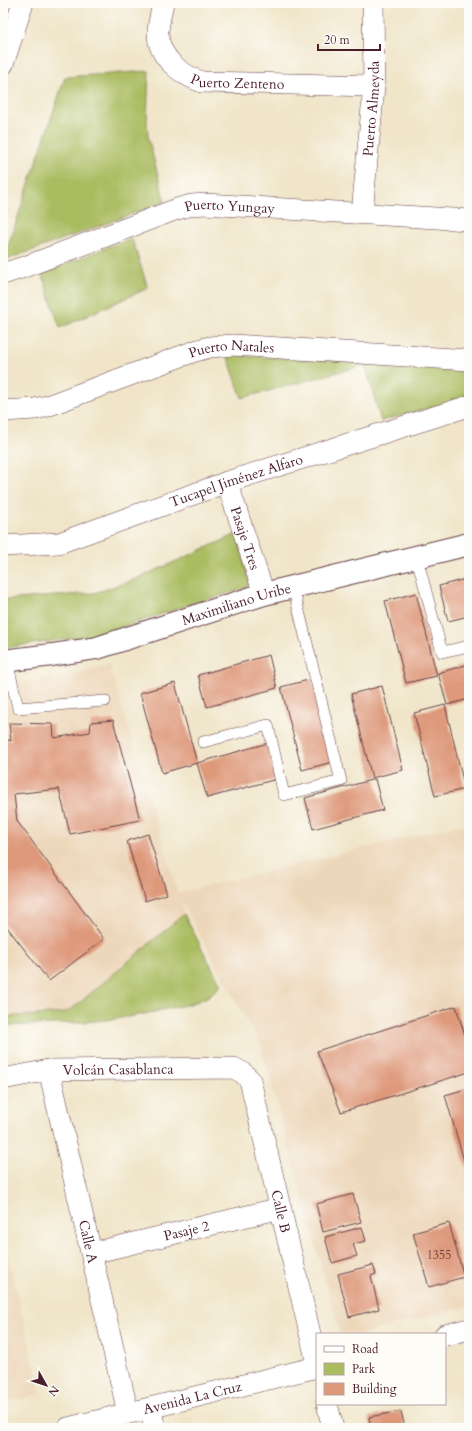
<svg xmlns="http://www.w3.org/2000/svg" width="472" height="1431" font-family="Cardo,serif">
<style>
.built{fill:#edd7ba}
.green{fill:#aabc60;stroke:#7a6e46}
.building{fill:#de987a}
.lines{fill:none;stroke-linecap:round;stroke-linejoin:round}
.lane-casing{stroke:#633d43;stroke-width:12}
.street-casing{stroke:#633d43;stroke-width:22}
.secondary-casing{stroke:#633d43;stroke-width:24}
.lane{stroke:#fff;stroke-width:11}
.street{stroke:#fff;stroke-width:21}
.secondary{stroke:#fff;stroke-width:22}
.labels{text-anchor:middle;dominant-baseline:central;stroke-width:4;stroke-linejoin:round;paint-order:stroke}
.number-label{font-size:12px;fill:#6f3d3f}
.street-label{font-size:14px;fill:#4a1f2b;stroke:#fdfcf7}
</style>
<rect width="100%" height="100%" fill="#fdfcf7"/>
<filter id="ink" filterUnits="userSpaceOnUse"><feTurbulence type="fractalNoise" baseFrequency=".025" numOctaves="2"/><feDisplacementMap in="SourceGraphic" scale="8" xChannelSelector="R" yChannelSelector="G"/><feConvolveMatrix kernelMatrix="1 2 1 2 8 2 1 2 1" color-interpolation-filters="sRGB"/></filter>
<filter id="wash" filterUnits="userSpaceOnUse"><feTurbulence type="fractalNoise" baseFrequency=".012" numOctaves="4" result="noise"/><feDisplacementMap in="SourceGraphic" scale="16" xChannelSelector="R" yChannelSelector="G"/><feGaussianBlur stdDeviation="0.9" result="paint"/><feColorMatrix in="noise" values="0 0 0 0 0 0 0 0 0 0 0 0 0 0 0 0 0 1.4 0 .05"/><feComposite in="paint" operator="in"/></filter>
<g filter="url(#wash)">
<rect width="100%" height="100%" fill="#f0e5c9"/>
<g class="built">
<polygon points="109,664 178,893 469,823 469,1306 361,1334 340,1334 261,1046 181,901 184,914 77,1005 64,1013 3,1017 3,682 26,682 70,675"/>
<polygon points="4,1239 41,1394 3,1403 3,1240"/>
</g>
<g class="green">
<polygon points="149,71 147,120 148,137 165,202 3,261 65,77"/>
<polygon points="132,239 148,288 60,328 42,274 110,246"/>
<polygon points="227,355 469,368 469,397 381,421 365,365 242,398"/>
<polygon points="237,534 249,582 246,588 176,609 103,634 3,648 3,600 94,593 136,579"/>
<path d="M 184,914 L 221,985 C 216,989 212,994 207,997 C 194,1004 180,1006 166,1009 C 113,1023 57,1024 3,1026 L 3,1017 L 64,1013 L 77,1005 Z"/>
</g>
<g id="blocks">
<g class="building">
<polygon points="469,578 469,616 448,621 439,586"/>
<polygon points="416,593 437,676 406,683 385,601"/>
<polygon points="269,655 277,688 207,707 198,675"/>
<polygon points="469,664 469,699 447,705 438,673"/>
<polygon points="312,679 333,762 302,770 281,687"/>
<polygon points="175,683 197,763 162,773 140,693"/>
<polygon points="382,686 403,770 372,778 351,694"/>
<polygon points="445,705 465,789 435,796 414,713"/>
<polygon points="113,720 140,820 70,834 59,789 14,794 17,821 104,939 49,981 3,922 3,738 11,741 9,723 53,724 54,738 90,732 91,722"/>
<polygon points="268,743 277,779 207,798 197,763"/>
<polygon points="375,779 383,810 313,829 305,798"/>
<polygon points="148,834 167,894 145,901 127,841"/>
<polygon points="456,1006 469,1049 469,1072 341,1112 317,1051"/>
<polygon points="469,1088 469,1178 445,1095"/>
<polygon points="353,1194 361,1222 323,1232 316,1204"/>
<polygon points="449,1223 464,1277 429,1287 413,1233"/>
<polygon points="362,1227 366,1241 353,1244 357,1256 332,1263 325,1237"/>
<polygon points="373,1265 376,1274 371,1276 379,1309 349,1317 338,1274"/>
<polygon points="401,1411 405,1428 371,1428 369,1417"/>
</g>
</g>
</g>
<g filter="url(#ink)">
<use href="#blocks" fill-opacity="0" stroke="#633d43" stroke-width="1"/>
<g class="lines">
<defs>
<g id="lane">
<polyline points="417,558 442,652 469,646"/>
<polyline points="7,661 18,708 105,701"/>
<polyline points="203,742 268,725 284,795 341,781 293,587"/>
</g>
<g id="street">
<path id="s1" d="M 163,3 C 161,12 159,22 158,31 C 157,57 181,75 202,82 L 374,86"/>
<polyline points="3,64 23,3"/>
<path id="s2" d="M 362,213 L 374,86 L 373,3"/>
<path id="s3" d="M 3,274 L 27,266 L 177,209 L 192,205 L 205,204 L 469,220"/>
<path id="s4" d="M 3,411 L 35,409 L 47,406 L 195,351 L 210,347 L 233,345 L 469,360"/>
<path id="s5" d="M 227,482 L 264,594"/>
<path id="s6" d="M 3,546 L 59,543 L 227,482 L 469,406"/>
<path id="s7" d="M 49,1070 L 128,1413"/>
<path id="s8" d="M 3,1079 L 49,1070 L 234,1068 L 243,1073 L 250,1080 L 317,1363"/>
<path id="s9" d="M 92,1253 L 281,1208"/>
<polyline points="445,1335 469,1329"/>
<polyline points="327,1404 333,1428"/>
<polyline points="150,1408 155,1428"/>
<path id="s10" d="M 68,1428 L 317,1367"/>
</g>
<g id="secondary">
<path id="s11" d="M 3,661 L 52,655 L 97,648 L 264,594 L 469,544"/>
</g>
</defs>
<use href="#lane" class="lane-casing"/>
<use href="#street" class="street-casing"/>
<use href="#secondary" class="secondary-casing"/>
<use href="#lane" class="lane"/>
<use href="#street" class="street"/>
<use href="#secondary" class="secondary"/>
</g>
</g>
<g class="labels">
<g class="number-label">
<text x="439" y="1255">1355</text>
</g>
<g class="street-label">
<text stroke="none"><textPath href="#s1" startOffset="136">Puerto Zenteno</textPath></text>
<text stroke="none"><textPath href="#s2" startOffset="105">Puerto Almeyda</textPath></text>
<text stroke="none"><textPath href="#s3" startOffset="239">Puerto Yungay</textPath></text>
<text stroke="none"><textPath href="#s4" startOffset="239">Puerto Natales</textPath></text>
<text stroke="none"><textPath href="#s6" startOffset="244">Tucapel Jiménez Alfaro</textPath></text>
<text stroke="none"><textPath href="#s5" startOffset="59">Pasaje Tres</textPath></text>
<text stroke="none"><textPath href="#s11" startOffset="241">Maximiliano Uribe</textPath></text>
<text stroke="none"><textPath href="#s8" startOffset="116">Volcán Casablanca</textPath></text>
<text stroke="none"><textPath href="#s8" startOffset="387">Calle B</textPath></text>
<text stroke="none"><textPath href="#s9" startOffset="97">Pasaje 2</textPath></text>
<text stroke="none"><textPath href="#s7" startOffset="176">Calle A</textPath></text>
<text stroke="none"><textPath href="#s10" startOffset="128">Avenida La Cruz</textPath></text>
</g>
</g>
<rect width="472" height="1431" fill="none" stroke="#fdfcf7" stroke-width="16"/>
<rect x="316" y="1333" width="130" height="72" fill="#fdfcf7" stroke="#b5a4a5"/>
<rect x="324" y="1346" width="20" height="6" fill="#ffffff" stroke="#b5a4a5"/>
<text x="352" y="1353" font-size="12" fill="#4a1f2b">Road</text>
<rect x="324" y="1363" width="20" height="12" fill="#aabc60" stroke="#b5a4a5"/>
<text x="352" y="1373" font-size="12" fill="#4a1f2b">Park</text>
<rect x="324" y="1383" width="20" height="12" fill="#de987a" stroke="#b5a4a5"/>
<text x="352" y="1393" font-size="12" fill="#4a1f2b">Building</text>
<g transform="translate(46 1385) rotate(129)" stroke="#fdfcf7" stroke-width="3" paint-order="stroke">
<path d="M0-3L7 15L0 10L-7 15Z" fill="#4a1f2b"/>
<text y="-6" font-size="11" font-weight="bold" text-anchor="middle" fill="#4a1f2b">N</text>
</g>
<path d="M318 44v6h62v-6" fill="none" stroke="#4a1f2b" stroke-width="2"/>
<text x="324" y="44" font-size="12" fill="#4a1f2b" stroke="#fdfcf7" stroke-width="3" paint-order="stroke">20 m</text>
</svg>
